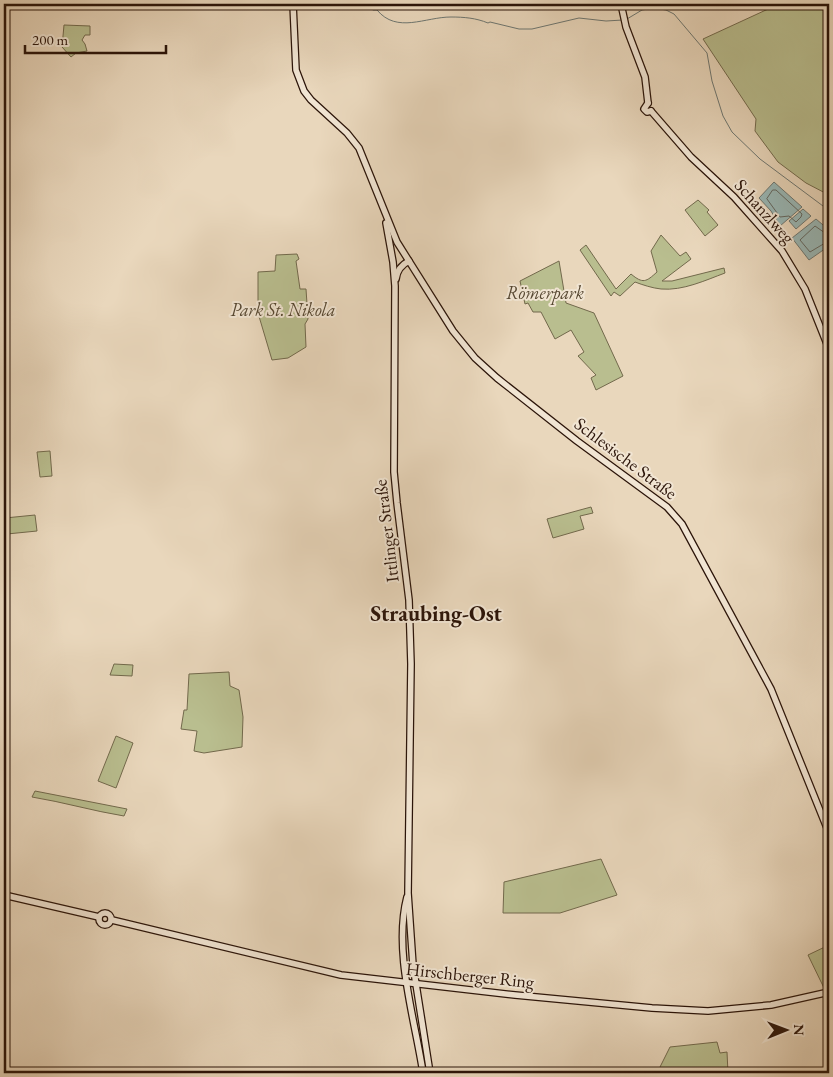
<svg xmlns="http://www.w3.org/2000/svg" width="833" height="1077" font-family="'EB Garamond',serif">
<style>
.green{fill:#b9be8f;stroke:#72694c}
.water{fill:#99b8b7;stroke:#6d7671}
.lines{fill:none;stroke-linecap:round;stroke-linejoin:round}
.shore{stroke:#626660;stroke-width:1}
.stream{stroke:#6d7671;stroke-width:1}
.secondary-casing{stroke:#2b1409;stroke-width:8}
.secondary{stroke:#f1e5d3;stroke-width:5.5}
.labels{text-anchor:middle;dominant-baseline:central;stroke-width:4;stroke-linejoin:round;paint-order:stroke}
.street-label{font-size:18px;fill:#2b1409;stroke:#f1e5d3}
.park-label{font-size:18px;font-style:italic;fill:#564731;stroke:#f1e5d3}
.district-label{font-size:22px;font-weight:bold;fill:#2b1409;stroke:#f1e5d3}
</style>
<rect width="100%" height="100%" fill="#e9d7bc"/>
<filter id="stains"><feTurbulence type="fractalNoise" baseFrequency=".004" numOctaves="4"/><feColorMatrix values="0 0 0 0 .2 0 0 0 0 .09 0 0 0 0 .02 0 0 0 .5 -.17"/></filter>
<radialGradient id="worn" r=".72"><stop offset=".6" stop-color="#630" stop-opacity="0"/><stop offset="1" stop-color="#630" stop-opacity=".3"/></radialGradient>
<g class="green">
<polygon points="779,4 829,4 829,195 806,183 778,162 755,131 756,119 703,39"/>
<polygon points="64,25 90,26 90,35 85,35 82,40 85,44 87,51 76,53 71,57 62,47"/>
<polygon points="698,200 709,210 707,212 718,225 705,236 685,210"/>
<path d="M 661,235 L 680,256 L 686,252 L 691,259 L 662,281 L 672,281 L 724,268 L 725,273 C 706,280 683,291 661,289 C 652,288 643,285 635,282 L 620,296 L 614,292 L 611,296 L 580,250 L 586,245 L 616,289 L 631,274 C 643,284 646,282 657,272 L 651,251 Z"/>
<polygon points="297,254 299,259 296,261 300,289 306,289 308,319 305,324 306,347 288,358 272,360 258,313 258,272 275,271 276,255"/>
<polygon points="559,261 566,303 594,313 623,376 596,390 591,378 596,375 578,356 584,352 571,330 555,339 541,312 533,312 528,303 525,304 520,281"/>
<polygon points="50,451 52,476 40,477 37,452"/>
<polygon points="591,507 593,513 580,516 584,529 553,538 547,519"/>
<polygon points="35,515 37,531 7,534 5,518"/>
<polygon points="114,664 133,665 132,676 110,675"/>
<polygon points="229,672 230,686 239,690 243,717 242,747 204,753 194,751 197,731 181,729 184,710 187,710 189,674"/>
<polygon points="116,736 133,743 116,788 98,781"/>
<path d="M 35,791 L 127,809 L 124,816 C 93,811 63,802 32,797 Z"/>
<polygon points="601,859 617,895 560,913 503,913 504,882"/>
<polygon points="829,945 829,986 824,988 808,955"/>
<polygon points="717,1042 720,1053 727,1052 728,1073 657,1073 670,1047"/>
</g>
<g class="water">
<polygon points="774,182 802,207 780,226 771,211 759,198"/>
<polygon points="803,209 811,216 796,229 789,221"/>
<polygon points="816,219 829,230 829,246 809,260 792,238"/>
</g>
<g class="lines">
<g class="shore">
<polygon points="773,190 776,190 802,214 801,217 796,222 789,216 780,217 767,199"/>
<polyline points="829,233 825,233 815,226 800,240 810,252 825,243 829,242"/>
</g>
<g class="stream">
<path d="M 365,4 L 373,10 L 377,10 C 397,34 425,17 451,17 C 464,17 476,18 488,23 L 490,22 L 519,29 L 532,29 L 579,18 L 606,21 L 623,20"/>
<polyline points="627,19 642,10 654,8 666,10 674,14 707,53 712,81 723,116 732,132 760,159 823,206 829,208"/>
</g>
<defs>
<g id="secondary">
<polyline points="293,4 296,70 304,91 311,100 347,133 359,148 397,242 453,331 475,358 497,378 577,441 667,507 682,524 771,689 829,833"/>
<polyline points="621,4 626,27 645,77 648,103"/>
<polyline points="648,103 644,109 647,112 651,111"/>
<polyline points="651,111 691,157 734,197 782,251 805,289 829,349"/>
<polyline points="386,223 393,262 395,286 394,472 397,503 409,600 411,664 408,893 413,965 430,1073"/>
<path d="M 396,279 C 397,270 401,265 409,261"/>
<polyline points="4,895 99,917"/>
<path d="M 407,897 C 393,952 415,1019 423,1073"/>
<circle cx="105" cy="919" r="6"/>
<polyline points="112,920 341,975 515,995 652,1008 708,1011 771,1005 829,992"/>
</g>
</defs>
<use href="#secondary" class="secondary-casing"/>
<use href="#secondary" class="secondary"/>
</g>
<g class="labels">
<g class="street-label">
<text transform="translate(765 211) rotate(48)">Schanzlweg</text>
<text transform="translate(626 458) rotate(37)">Schlesische Straße</text>
<text transform="translate(386 531) rotate(-97)">Ittlinger Straße</text>
<text transform="translate(470 975) rotate(6)">Hirschberger Ring</text>
</g>
<g class="park-label">
<text x="545" y="292">Römerpark</text>
<text x="283" y="309">Park St. Nikola</text>
</g>
<g class="district-label">
<text x="436" y="613">Straubing-Ost</text>
</g>
</g>
<rect width="833" height="1077" fill="none" stroke="#e9d7bc" stroke-width="20"/>
<rect x="5" y="5" width="823" height="1067" fill="none" stroke="#2b1409" stroke-width="2.5"/>
<rect x="10" y="10" width="813" height="1057" fill="none" stroke="#2b1409"/>
<g transform="translate(786 1030) rotate(89)" stroke="#f1e5d3" stroke-width="4" paint-order="stroke">
<path d="M0-4L9 19L0 12L-9 19Z" fill="#2b1409"/>
<text y="-8" font-size="14" font-weight="bold" text-anchor="middle" fill="#2b1409">N</text>
</g>
<path d="M25 45v8h141v-8" fill="none" stroke="#2b1409" stroke-width="2.5"/>
<text x="32" y="45" font-size="15" fill="#2b1409" stroke="#f1e5d3" stroke-width="4" paint-order="stroke">200 m</text>
<rect width="100%" height="100%" filter="url(#stains)"/>
<rect width="100%" height="100%" fill="url(#worn)"/>
</svg>
